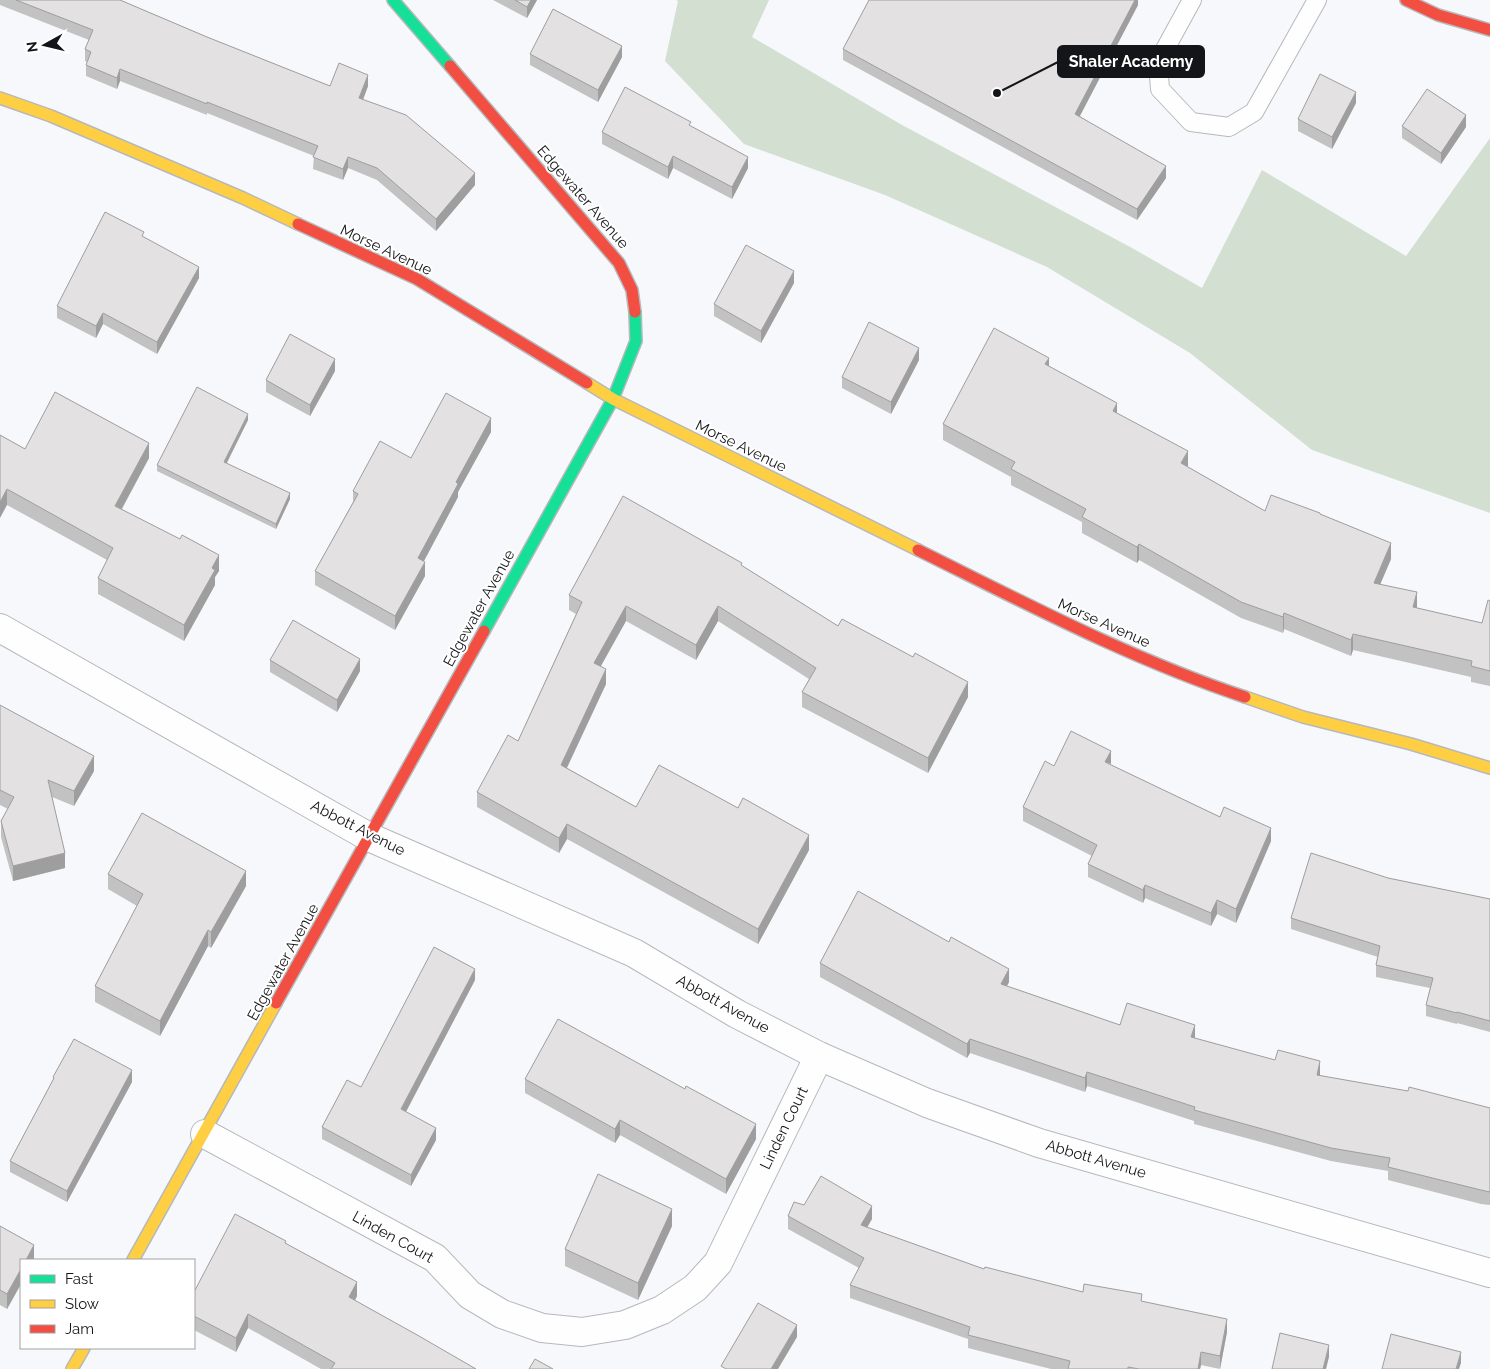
<svg xmlns="http://www.w3.org/2000/svg" width="1490" height="1369" font-family="Raleway,sans-serif">
<style>
.green{fill:#d2dfd1}
.lines{fill:none;stroke-linecap:round;stroke-linejoin:round}
.lane-casing{stroke:#b7b8bc;stroke-width:20}
.street-casing{stroke:#b7b8bc;stroke-width:30}
.fast-casing{stroke:#b7b8bc;stroke-width:14}
.slow-casing{stroke:#b7b8bc;stroke-width:14}
.jam-casing{stroke:#b7b8bc;stroke-width:14}
.lane{stroke:#fefeff;stroke-width:18}
.street{stroke:#fefeff;stroke-width:28}
.fast{stroke:#16e098;stroke-width:11}
.slow{stroke:#ffcf43;stroke-width:11}
.jam{stroke:#f24e42;stroke-width:11}
.wall{fill:#c3c2c2}
.shaded-wall{fill:#9f9e9e}
.building{fill:#e3e1e2;stroke:#9f9e9e}
.labels{text-anchor:middle;dominant-baseline:central;stroke-width:4;stroke-linejoin:round;paint-order:stroke}
.street-label{font-size:15px;fill:#141519;stroke:#fff}
.leader{fill:none;stroke:#141519;stroke-width:2}
.callout-dot{fill:#141519;stroke:#fff;stroke-width:2}
.callout{fill:#141519;stroke:#141519;stroke-width:2}
.callout-label{font-size:16px;text-anchor:middle;font-weight:bold;fill:#fff}
</style>
<rect width="100%" height="100%" fill="#f7f8fc"/>
<polygon class="green" points="676,0 769,0 752,37 902,125 1132,248 1202,288 1262,170 1406,256 1490,138 1490,513 1312,450 1190,353 1047,267 885,195 744,144 665,61 678,1"/>
<g class="lines">
<defs>
<polyline id="lane" points="1192,0 1158,62 1160,89 1191,122 1229,127 1254,112 1317,0"/>
<g id="street">
<polyline points="0,628 369,837 634,953 737,1014 819,1056 927,1103 1039,1143 1490,1273"/>
<polyline points="205,1134 435,1258 470,1295 502,1314 542,1328 582,1332 625,1325 662,1310 695,1288 718,1263 819,1056"/>
</g>
<g id="fast">
<polyline points="393,0 450,66"/>
<polyline points="484,631 613,399 636,341 635,312"/>
</g>
<g id="slow">
<polyline points="0,98 51,116 243,198 298,224"/>
<polyline points="587,383 613,399 918,550"/>
<polyline points="1245,697 1303,717 1411,744 1490,768"/>
<polyline points="133,1260 276,1003"/>
<polyline points="72,1369 84,1348"/>
</g>
<g id="jam">
<polyline points="1406,0 1438,15 1490,30"/>
<polyline points="450,66 619,263 632,290 635,312"/>
<polyline points="298,224 417,279 587,383"/>
<path d="M 918,550 C 1025,603 1131,659 1245,697"/>
<polyline points="276,1003 484,631"/>
</g>
</defs>
<use href="#lane" class="lane-casing"/>
<use href="#street" class="street-casing"/>
<use href="#fast" class="fast-casing"/>
<use href="#slow" class="slow-casing"/>
<use href="#jam" class="jam-casing"/>
<use href="#lane" class="lane"/>
<use href="#street" class="street"/>
<use href="#fast" class="fast"/>
<use href="#slow" class="slow"/>
<use href="#jam" class="jam"/>
</g>
<g class="wall">
<polygon points="0,0 120,0 207,37 330,86 368,86 363,100 475,185 436,231 377,180 348,168 343,180 313,169 314,156 207,113 207,115 120,81 117,89 86,76 86,65 87,62 85,61 85,49 89,40 0,5"/>
<polygon points="493,0 537,0 527,18"/>
<polygon points="1138,0 1138,5 1080,116 1166,178 1137,220 843,60 843,49"/>
<polygon points="530,54 622,57 598,102 530,65"/>
<polygon points="1356,103 1332,149 1298,131 1298,119"/>
<polygon points="1402,126 1466,127 1441,164 1402,138"/>
<polygon points="691,127 748,168 732,199 673,168 668,179 602,144 602,132"/>
<polygon points="144,237 199,278 157,354 103,324 96,338 57,318 57,306"/>
<polygon points="794,283 761,343 714,316 714,304"/>
<polygon points="919,360 891,414 842,388 842,377"/>
<polygon points="1049,366 1117,414 1188,467 1265,511 1320,515 1391,559 1380,584 1416,608 1482,623 1490,601 1490,686 1471,682 1471,677 1353,650 1351,656 1284,629 1283,633 1241,618 1139,560 1137,563 1082,533 1082,522 1011,485 1011,477 943,440 943,424"/>
<polygon points="335,371 310,416 266,392 266,380"/>
<polygon points="248,420 227,463 290,499 276,529 157,471 157,465"/>
<polygon points="491,432 458,492 458,497 424,561 425,576 395,630 315,585 315,571 353,502 353,491 411,458"/>
<polygon points="0,435 25,449 149,458 122,509 219,571 215,577 215,585 184,641 98,594 98,578 107,560 7,505"/>
<polygon points="742,566 838,626 968,697 928,773 802,707 802,692 809,679 718,621 696,660 626,621 601,666 606,684 567,768 636,807 809,850 758,944 567,839 559,853 477,807 477,792 518,741 576,614 569,610 569,595"/>
<polygon points="270,660 360,671 337,712 270,672"/>
<polygon points="0,705 94,771 74,806 52,797 65,868 13,881 1,837 1,821 8,809 0,805"/>
<polygon points="1111,765 1271,841 1236,923 1217,914 1211,926 1145,898 1143,903 1088,877 1088,864 1092,856 1023,821 1023,807 1054,766"/>
<polygon points="108,874 246,886 211,948 208,946 160,1036 95,1002 95,986 137,906 108,889"/>
<polygon points="1388,878 1490,899 1490,1032 1457,1023 1457,1024 1426,1016 1426,1005 1430,988 1376,977 1376,965 1378,957 1291,929 1291,918"/>
<polygon points="949,942 1009,982 1007,986 1120,1025 1195,1038 1320,1075 1320,1076 1490,1108 1490,1205 1481,1204 1388,1180 1388,1171 1331,1161 1194,1124 1194,1121 1087,1086 1085,1092 970,1053 967,1058 820,977 820,963"/>
<polygon points="475,980 406,1112 436,1140 411,1186 322,1139 322,1127 361,1087"/>
<polygon points="53,1077 132,1082 67,1202 10,1172 10,1161 53,1080"/>
<polygon points="525,1079 756,1139 726,1194 620,1135 615,1143 525,1093"/>
<polygon points="804,1205 872,1219 867,1227 984,1269 1083,1292 1142,1301 1227,1332 1220,1369 1201,1365 1200,1369 1051,1369 968,1348 968,1339 850,1298 850,1285 859,1268 788,1229 788,1216"/>
<polygon points="0,1226 34,1260 21,1260 21,1284 7,1309 0,1305"/>
<polygon points="672,1226 638,1300 565,1266 565,1249"/>
<polygon points="286,1243 357,1296 355,1301 476,1369 321,1369 248,1328 236,1352 194,1330 194,1292"/>
</g>
<g class="shaded-wall">
<polygon points="531,0 537,0 527,18 527,7"/>
<polygon points="1135,0 1138,0 1138,5 1075,125 1075,114"/>
<polygon points="622,46 622,57 598,102 598,90"/>
<polygon points="120,69 120,81 117,89 117,78"/>
<polygon points="368,75 368,86 359,110 359,98"/>
<polygon points="1356,92 1356,103 1332,149 1332,137"/>
<polygon points="1466,115 1466,127 1441,164 1441,153"/>
<polygon points="673,156 673,168 668,179 668,167"/>
<polygon points="348,157 348,168 343,180 343,169"/>
<polygon points="748,157 748,168 732,199 732,187"/>
<polygon points="1166,166 1166,178 1137,220 1137,209"/>
<polygon points="475,173 475,185 436,231 436,219"/>
<polygon points="199,267 199,278 157,354 157,342"/>
<polygon points="794,271 794,283 761,343 761,331"/>
<polygon points="103,313 103,324 96,338 96,326"/>
<polygon points="919,348 919,360 891,414 891,402"/>
<polygon points="1049,358 1049,374 1045,364"/>
<polygon points="335,359 335,371 310,416 310,405"/>
<polygon points="1117,403 1117,419 1113,411"/>
<polygon points="248,414 248,420 224,468 224,462"/>
<polygon points="491,418 491,432 458,492 458,497 418,572 418,558 456,482"/>
<polygon points="149,443 149,458 115,521 115,506"/>
<polygon points="1188,451 1188,467 1181,463"/>
<polygon points="7,489 7,505 0,518 0,502"/>
<polygon points="290,493 290,499 276,529 276,524"/>
<polygon points="1391,543 1391,559 1374,599 1374,583"/>
<polygon points="1139,544 1139,560 1137,563 1137,547"/>
<polygon points="219,555 219,571 215,577 215,585 184,641 184,625 212,568"/>
<polygon points="425,562 425,576 395,630 395,616"/>
<polygon points="1417,592 1417,608 1413,623 1413,607"/>
<polygon points="626,606 626,621 594,678 594,663"/>
<polygon points="718,606 718,621 696,660 696,645"/>
<polygon points="1284,613 1284,629 1283,633 1283,617"/>
<polygon points="1353,634 1353,650 1351,656 1351,640"/>
<polygon points="360,659 360,671 337,712 337,700"/>
<polygon points="606,669 606,684 561,780 561,765"/>
<polygon points="968,682 968,697 928,773 928,758"/>
<polygon points="1111,751 1111,764 1105,762"/>
<polygon points="94,756 94,771 74,806 74,791"/>
<polygon points="567,824 567,839 559,853 559,838"/>
<polygon points="1271,828 1271,841 1236,923 1236,909"/>
<polygon points="809,835 809,850 758,944 758,929"/>
<polygon points="65,853 65,868 13,881 13,866"/>
<polygon points="246,871 246,886 211,948 211,932"/>
<polygon points="1145,885 1145,898 1143,903 1143,890"/>
<polygon points="1217,900 1217,914 1211,926 1211,913"/>
<polygon points="208,930 208,946 160,1036 160,1021"/>
<polygon points="475,969 475,980 401,1121 401,1109"/>
<polygon points="1009,969 1009,982 1001,997 1001,984"/>
<polygon points="1195,1025 1195,1039 1191,1037"/>
<polygon points="970,1039 970,1053 967,1058 967,1044"/>
<polygon points="1320,1061 1320,1075 1317,1089 1317,1075"/>
<polygon points="132,1070 132,1082 67,1202 67,1191"/>
<polygon points="1087,1072 1087,1086 1085,1092 1085,1078"/>
<polygon points="620,1120 620,1135 615,1143 615,1129"/>
<polygon points="756,1124 756,1139 726,1194 726,1179"/>
<polygon points="436,1128 436,1140 411,1186 411,1175"/>
<polygon points="872,1206 872,1219 861,1238 861,1225"/>
<polygon points="672,1209 672,1226 638,1300 638,1283"/>
<polygon points="34,1245 34,1260 26,1260"/>
<polygon points="21,1269 21,1284 7,1309 7,1294"/>
<polygon points="357,1282 357,1296 349,1311 349,1297"/>
<polygon points="248,1314 248,1328 236,1352 236,1338"/>
<polygon points="1227,1319 1227,1332 1220,1369 1220,1356"/>
<polygon points="797,1325 797,1337 778,1369 771,1369"/>
<polygon points="1329,1345 1329,1357 1326,1369 1323,1369"/>
<polygon points="1201,1352 1201,1365 1200,1369 1198,1369"/>
<polygon points="1461,1352 1461,1363 1459,1369 1456,1369"/>
</g>
<g class="building">
<polygon points="16,0 120,0 207,37 330,86 339,63 368,75 359,98 406,115 475,173 436,219 377,168 348,157 343,169 313,157 318,146 207,102 207,104 120,69 117,78 86,65 91,52 85,49 93,30"/>
<polygon points="515,0 531,0 527,7"/>
<polygon points="869,0 1135,0 1075,114 1166,166 1137,209 843,49"/>
<polygon points="553,9 622,46 598,90 530,54"/>
<polygon points="1320,74 1356,92 1332,137 1298,119"/>
<polygon points="625,87 691,122 689,125 748,157 732,187 673,156 668,167 602,132"/>
<polygon points="1427,89 1466,115 1441,153 1402,126"/>
<polygon points="105,212 144,232 142,236 199,267 157,342 103,313 96,326 57,306"/>
<polygon points="746,245 794,271 761,331 714,304"/>
<polygon points="869,322 919,348 891,402 842,377"/>
<polygon points="994,328 1049,358 1045,364 1117,403 1113,411 1188,451 1181,463 1265,511 1271,495 1320,513 1320,514 1391,543 1374,583 1417,592 1413,607 1482,623 1488,600 1490,601 1490,671 1471,666 1472,661 1353,634 1351,640 1284,613 1283,617 1241,602 1139,544 1137,547 1082,517 1086,509 1011,469 1015,462 943,424"/>
<polygon points="290,334 335,359 310,405 266,380"/>
<polygon points="197,387 248,414 224,462 290,493 276,524 157,465"/>
<polygon points="55,392 149,443 115,506 180,539 182,535 219,555 212,568 215,570 184,625 98,578 113,548 7,489 0,502 0,435 25,449"/>
<polygon points="446,393 491,418 456,482 458,484 418,558 425,562 395,616 315,571 358,494 353,491 380,441 411,458"/>
<polygon points="623,496 742,563 741,565 838,626 842,619 913,657 915,653 968,682 928,758 802,692 816,668 718,606 696,645 626,606 594,663 606,669 561,765 636,807 659,765 738,808 743,798 809,835 758,929 567,824 559,838 477,792 508,735 518,741 582,602 569,595"/>
<polygon points="293,620 360,659 337,700 270,660"/>
<polygon points="0,705 94,756 74,791 48,780 65,853 13,866 1,821 14,797 0,790"/>
<polygon points="1071,731 1111,751 1105,762 1220,817 1224,807 1271,828 1236,909 1217,900 1211,913 1145,885 1143,890 1088,864 1097,845 1023,807 1045,761 1054,766"/>
<polygon points="142,813 246,871 211,932 208,930 160,1021 95,986 143,894 108,874"/>
<polygon points="1311,853 1388,878 1490,899 1490,1021 1457,1012 1457,1013 1426,1005 1433,978 1376,965 1380,946 1291,918"/>
<polygon points="858,891 949,942 951,937 1009,969 1001,984 1120,1025 1127,1003 1195,1025 1191,1037 1275,1060 1278,1050 1320,1061 1317,1075 1408,1091 1409,1087 1490,1108 1490,1192 1481,1190 1388,1167 1390,1158 1331,1148 1194,1110 1195,1107 1087,1072 1085,1078 970,1039 967,1044 820,963"/>
<polygon points="434,947 475,969 401,1109 436,1128 411,1175 322,1127 347,1080 361,1087"/>
<polygon points="558,1019 685,1089 686,1086 756,1124 726,1179 620,1120 615,1129 525,1079"/>
<polygon points="74,1039 132,1070 67,1191 10,1161 54,1078 53,1077"/>
<polygon points="598,1174 672,1209 638,1283 565,1249"/>
<polygon points="821,1176 872,1206 861,1225 984,1269 985,1267 1083,1292 1084,1284 1142,1294 1141,1301 1227,1319 1220,1356 1201,1352 1198,1369 1139,1369 1128,1367 1128,1369 1068,1369 1070,1361 968,1335 970,1327 850,1285 864,1258 788,1216 794,1202 804,1205"/>
<polygon points="235,1214 286,1241 285,1243 357,1282 349,1297 419,1336 476,1369 331,1369 335,1363 248,1314 236,1338 194,1316 194,1292"/>
<polygon points="0,1226 34,1245 26,1260 21,1260 21,1269 7,1294 0,1290"/>
<polygon points="758,1303 797,1325 771,1369 726,1369 721,1366"/>
<polygon points="1280,1333 1329,1345 1323,1369 1272,1369"/>
<polygon points="1391,1334 1461,1352 1456,1369 1382,1369"/>
<polygon points="535,1359 553,1369 529,1369"/>
</g>
<g class="labels">
<g class="street-label">
<text transform="translate(583 197) rotate(49)">Edgewater Avenue</text>
<text transform="translate(386 250) rotate(25)">Morse Avenue</text>
<text transform="translate(741 446) rotate(26)">Morse Avenue</text>
<text transform="translate(479 608) rotate(-61)">Edgewater Avenue</text>
<text transform="translate(1104 623) rotate(24)">Morse Avenue</text>
<text transform="translate(358 828) rotate(27)">Abbott Avenue</text>
<text transform="translate(283 962) rotate(-61)">Edgewater Avenue</text>
<text transform="translate(723 1004) rotate(29)">Abbott Avenue</text>
<text transform="translate(784 1128) rotate(-64)">Linden Court</text>
<text transform="translate(1096 1159) rotate(16)">Abbott Avenue</text>
<text transform="translate(393 1237) rotate(29)">Linden Court</text>
</g>
</g>
<path class="leader" d="M997 93L1058 62"/>
<circle class="callout-dot" cx="997" cy="93" r="5"/>
<rect class="callout" x="1058" y="46" width="146" height="31" rx="5"/>
<g class="callout-label">
<text x="1131" y="67">Shaler Academy</text>
</g>
<rect x="20" y="1259" width="175" height="90" fill="#ffffff" stroke="#a1a1a3"/>
<rect x="30" y="1275" width="25" height="8" fill="#16e098" stroke="#a1a1a3"/>
<text x="65" y="1284" font-size="15" fill="#141519">Fast</text>
<rect x="30" y="1300" width="25" height="8" fill="#ffcf43" stroke="#a1a1a3"/>
<text x="65" y="1309" font-size="15" fill="#141519">Slow</text>
<rect x="30" y="1325" width="25" height="8" fill="#f24e42" stroke="#a1a1a3"/>
<text x="65" y="1334" font-size="15" fill="#141519">Jam</text>
<g transform="translate(45 45) rotate(262)" stroke="#ffffff" stroke-width="4" paint-order="stroke">
<path d="M0-4L9 19L0 12L-9 19Z" fill="#141519"/>
<text y="-8" font-size="14" font-weight="bold" text-anchor="middle" fill="#141519">N</text>
</g>
</svg>
